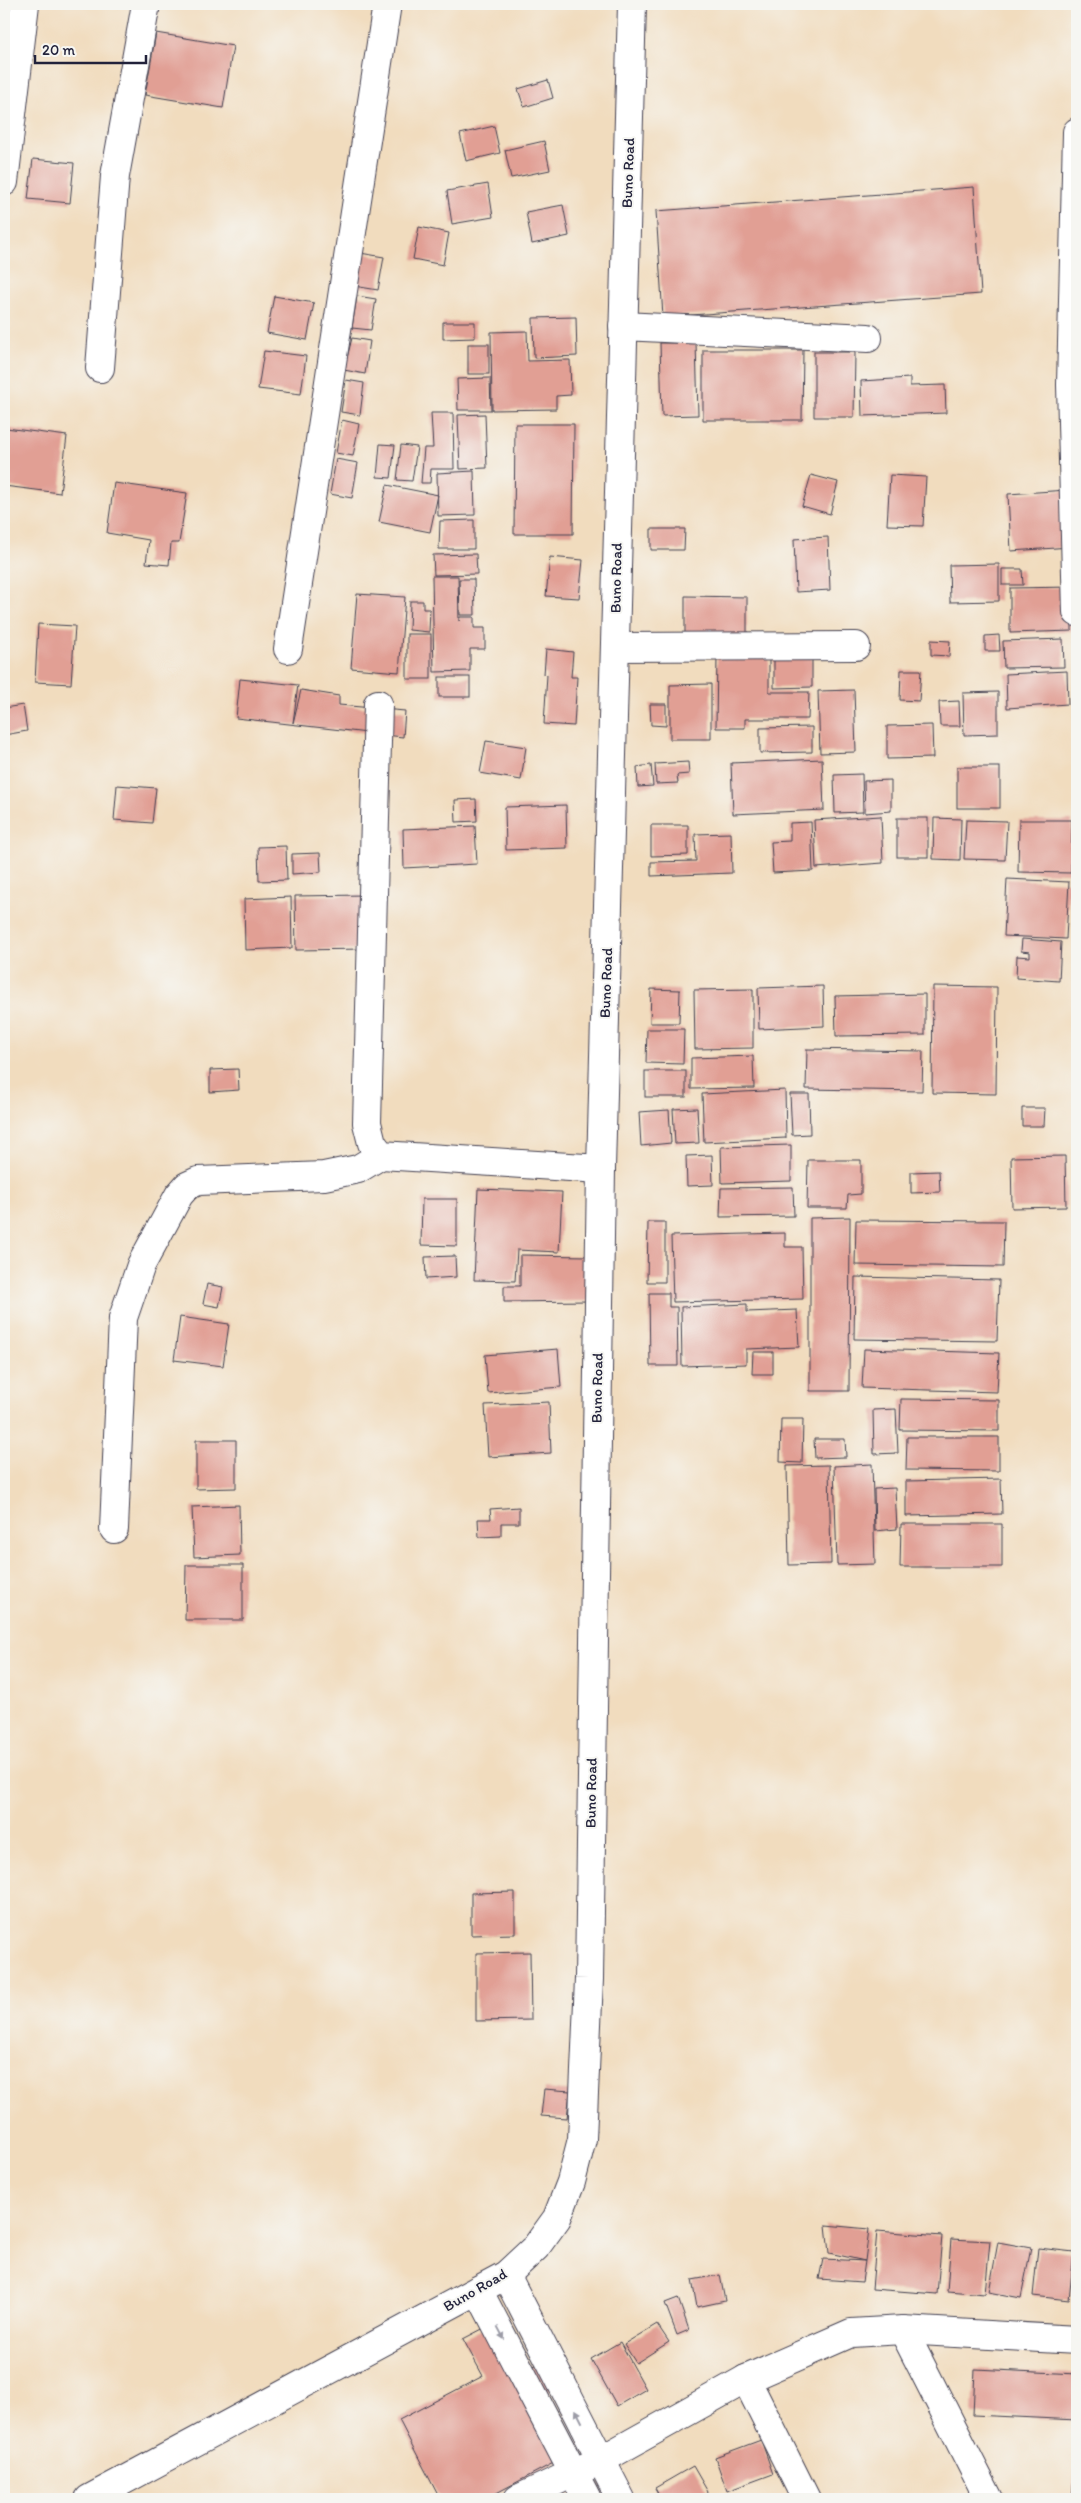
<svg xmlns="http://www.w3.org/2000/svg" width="1081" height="2503" font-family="Itim,sans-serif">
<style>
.building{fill:#e19f94}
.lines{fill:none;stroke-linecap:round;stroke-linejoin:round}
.minor-casing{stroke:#413e4f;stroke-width:30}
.minor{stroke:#fff;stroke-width:28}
.oneway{fill:#9c9ca7}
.labels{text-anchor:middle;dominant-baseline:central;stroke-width:4;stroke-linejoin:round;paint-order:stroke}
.street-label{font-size:15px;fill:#22223b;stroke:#f6f6f2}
</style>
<rect width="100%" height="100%" fill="#f6f6f2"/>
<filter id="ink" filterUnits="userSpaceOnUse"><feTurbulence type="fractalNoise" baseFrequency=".02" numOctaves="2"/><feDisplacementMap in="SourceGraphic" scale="10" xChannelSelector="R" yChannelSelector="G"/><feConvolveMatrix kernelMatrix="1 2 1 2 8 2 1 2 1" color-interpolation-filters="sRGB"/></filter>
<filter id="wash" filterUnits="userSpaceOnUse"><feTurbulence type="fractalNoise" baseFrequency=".0096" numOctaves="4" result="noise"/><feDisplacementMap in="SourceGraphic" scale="20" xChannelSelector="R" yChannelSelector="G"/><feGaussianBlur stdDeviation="1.12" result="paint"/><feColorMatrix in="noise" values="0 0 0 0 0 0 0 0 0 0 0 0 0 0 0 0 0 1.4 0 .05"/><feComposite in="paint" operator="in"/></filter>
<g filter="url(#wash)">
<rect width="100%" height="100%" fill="#f1dcbe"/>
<g id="blocks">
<g class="building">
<polygon points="156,33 233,46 223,108 145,95"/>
<polygon points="548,80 553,98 524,107 518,89"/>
<polygon points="494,126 500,153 466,161 460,134"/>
<polygon points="544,141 550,170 511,178 505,150"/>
<polygon points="33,159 74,163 70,203 28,199"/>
<polygon points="488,184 493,217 452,224 447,191"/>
<polygon points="974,187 981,294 663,317 656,211"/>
<polygon points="563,205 569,236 532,244 526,212"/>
<polygon points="419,227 449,233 443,265 413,259"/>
<polygon points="360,253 384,257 378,290 354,286"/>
<polygon points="274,296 314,303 307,340 267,333"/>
<polygon points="357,296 376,299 371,330 352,328"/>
<polygon points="576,317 577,356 534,358 533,318"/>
<polygon points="443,322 475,322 475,338 443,339"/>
<polygon points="527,331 528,361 570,360 571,395 556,396 556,409 492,410 491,332"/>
<polygon points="352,338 370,341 365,374 344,370"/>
<polygon points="660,343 696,343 698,415 662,416"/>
<rect x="468" y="344" width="21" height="30"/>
<polygon points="703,350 803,350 802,420 703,420"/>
<polygon points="264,351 306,356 301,394 258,389"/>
<polygon points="814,352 855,352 854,417 814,417"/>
<polygon points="490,378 491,410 458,410 457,379"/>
<polygon points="910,378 910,386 945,385 946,413 862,416 861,381"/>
<polygon points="346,380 364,383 360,415 341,412"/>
<polygon points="431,413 453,413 454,469 431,469 430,483 421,483 424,448 433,448"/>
<polygon points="485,414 487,468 460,469 458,415"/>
<polygon points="342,420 359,424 353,456 336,453"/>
<polygon points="515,424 574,424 573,534 514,534"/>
<polygon points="6,428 67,436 60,493 4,486"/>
<polygon points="380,444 395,445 391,478 377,477"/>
<polygon points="401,445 417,447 412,481 397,480"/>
<polygon points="336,459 358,463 352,498 330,494"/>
<polygon points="474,471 475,515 438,516 437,473"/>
<polygon points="811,475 838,482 830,514 802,506"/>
<polygon points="890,475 926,477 923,526 887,525"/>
<polygon points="114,483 187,493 179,543 171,543 169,565 146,563 149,540 107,533"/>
<polygon points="387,485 438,495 430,532 379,522"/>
<polygon points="1067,490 1071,547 1011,551 1008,494"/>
<polygon points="474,520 474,549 439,549 440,521"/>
<polygon points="651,529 685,529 684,550 651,550"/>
<polygon points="828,537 830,590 796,592 794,539"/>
<polygon points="476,554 477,574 434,575 433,555"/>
<polygon points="550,557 583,560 579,598 546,596"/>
<polygon points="999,564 999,601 950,602 949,565"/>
<polygon points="1002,569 1022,569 1023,585 1002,585"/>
<polygon points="432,576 458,576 459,621 460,617 474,617 474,628 485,628 485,649 470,649 470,671 434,672"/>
<polygon points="459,579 474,579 475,615 460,615"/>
<polygon points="1072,587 1072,631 1010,633 1010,588"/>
<polygon points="357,594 405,597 399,672 351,668"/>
<polygon points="685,596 747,597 747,641 685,640"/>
<polygon points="410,601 423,601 423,609 430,609 429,632 409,630"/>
<polygon points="38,624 75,626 71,684 35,682"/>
<rect x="407" y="634" width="24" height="45"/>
<polygon points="999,635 1000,651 985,651 985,636"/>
<polygon points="1063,639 1064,667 1004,668 1003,641"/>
<polygon points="931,640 950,641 949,656 931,655"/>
<polygon points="546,649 573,652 571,677 577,677 574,726 544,724 547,675 544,674"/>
<polygon points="717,655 769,656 769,692 809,692 808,719 745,719 745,728 716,728"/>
<polygon points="812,657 812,687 774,688 774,658"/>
<polygon points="901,670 921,670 919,701 900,700"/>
<polygon points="1067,671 1068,704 1007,708 1006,674"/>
<rect x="439" y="677" width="31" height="20"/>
<polygon points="240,679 298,685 293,723 301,690 339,696 339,705 405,711 403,737 236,718"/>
<polygon points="711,684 711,739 670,739 670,685"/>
<polygon points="854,690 856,752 820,753 818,691"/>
<polygon points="998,692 998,734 964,735 963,693"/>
<polygon points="959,701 960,726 940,726 939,702"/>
<polygon points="650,704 666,704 666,726 651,725"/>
<polygon points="23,705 27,731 4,735 4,708"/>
<polygon points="932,725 933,758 887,759 887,726"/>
<polygon points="812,727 812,752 760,753 760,728"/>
<polygon points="486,741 526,747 521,780 480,773"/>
<polygon points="822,759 824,810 733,814 731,763"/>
<polygon points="688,762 689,774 677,775 678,783 656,784 655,764"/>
<polygon points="651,765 653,786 638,787 637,767"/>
<rect x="957" y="767" width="43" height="41"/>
<polygon points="862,774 863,812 835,813 834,775"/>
<polygon points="891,780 891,811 865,813 864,781"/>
<polygon points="117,785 156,788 152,823 114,820"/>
<polygon points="476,799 477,821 456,822 455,800"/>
<polygon points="566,805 567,848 506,850 505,807"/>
<polygon points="881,816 883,863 816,868 814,820"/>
<rect x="897" y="818" width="31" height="39"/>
<polygon points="934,818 961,819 960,860 933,859"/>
<polygon points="966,820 1007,821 1005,860 964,859"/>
<polygon points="1019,820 1072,820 1071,873 1018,872"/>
<polygon points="811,822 813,871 773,873 771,842 790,841 790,823"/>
<polygon points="651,825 688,825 688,855 651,856"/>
<polygon points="475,826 477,864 404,868 403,829"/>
<polygon points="731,833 732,873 651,876 651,862 696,861 695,834"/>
<polygon points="286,846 287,880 259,881 258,847"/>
<polygon points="320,853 321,872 292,874 292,854"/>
<polygon points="1007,879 1069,882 1066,939 1004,936"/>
<polygon points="365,895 366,949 296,950 295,896"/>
<polygon points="291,897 292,948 245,950 244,899"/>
<polygon points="1022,939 1061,942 1059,981 1016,978 1017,956 1030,957 1030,952 1021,951"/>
<polygon points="823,986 824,1026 759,1029 758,988"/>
<polygon points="933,986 997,987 996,1094 932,1093"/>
<polygon points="651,989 680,990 679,1023 650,1023"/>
<polygon points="753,989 753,1048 695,1049 694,990"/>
<polygon points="925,994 925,1035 836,1036 835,996"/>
<polygon points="647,1029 684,1029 683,1064 646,1063"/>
<polygon points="807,1049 923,1051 922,1091 806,1089"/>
<polygon points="753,1056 754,1088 691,1089 691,1058"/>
<polygon points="238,1069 239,1090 210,1092 210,1070"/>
<rect x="645" y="1071" width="41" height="26"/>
<polygon points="785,1090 786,1138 704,1142 702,1094"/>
<polygon points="790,1094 809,1094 810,1134 792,1135"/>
<polygon points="697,1108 699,1143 675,1144 673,1109"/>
<polygon points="1022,1108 1045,1108 1044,1126 1022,1126"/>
<polygon points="669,1110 671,1143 641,1146 639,1112"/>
<polygon points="791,1145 791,1181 722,1183 721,1147"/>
<polygon points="712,1155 713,1185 687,1186 686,1156"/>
<polygon points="1065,1156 1066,1207 1012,1208 1011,1157"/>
<polygon points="808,1160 861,1160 861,1194 848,1195 847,1208 807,1208"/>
<polygon points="939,1171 940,1192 911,1193 911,1172"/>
<polygon points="793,1187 794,1216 720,1217 721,1188"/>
<polygon points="478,1189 562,1192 559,1252 517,1250 515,1281 474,1280"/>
<polygon points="422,1199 457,1199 457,1246 421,1245"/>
<polygon points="850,1217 849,1391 810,1391 810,1218"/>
<polygon points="856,1220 1004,1221 1003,1267 855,1265"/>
<polygon points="648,1222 665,1222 665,1282 647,1282"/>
<polygon points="785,1233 785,1247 802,1247 803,1299 673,1302 671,1236"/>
<polygon points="520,1255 589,1256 589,1301 504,1302 504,1286 520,1286"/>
<polygon points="455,1256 456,1277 426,1279 425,1257"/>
<polygon points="855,1277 999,1280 997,1341 854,1339"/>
<polygon points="207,1284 223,1287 219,1307 203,1304"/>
<polygon points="649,1293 669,1293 669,1307 677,1307 678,1366 650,1366"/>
<polygon points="747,1304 747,1312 797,1310 799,1347 746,1349 746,1364 682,1366 681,1307"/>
<polygon points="180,1317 229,1324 223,1366 174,1360"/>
<polygon points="558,1349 561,1387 488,1393 485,1355"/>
<polygon points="864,1349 999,1353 997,1392 862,1388"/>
<polygon points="753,1352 773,1352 773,1374 752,1374"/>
<polygon points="901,1399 999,1400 999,1431 900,1430"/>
<polygon points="549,1402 551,1453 488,1457 485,1405"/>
<polygon points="896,1409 898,1453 874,1454 873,1410"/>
<polygon points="781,1419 803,1419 802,1463 780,1462"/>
<polygon points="907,1437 999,1437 999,1471 906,1470"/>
<polygon points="814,1439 845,1439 846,1457 815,1458"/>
<polygon points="196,1440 236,1440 236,1488 196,1489"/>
<polygon points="872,1464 875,1564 837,1565 834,1466"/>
<polygon points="829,1465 831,1564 789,1565 787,1466"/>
<polygon points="1001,1479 1002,1514 906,1516 906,1481"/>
<polygon points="895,1488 897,1529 875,1531 874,1489"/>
<polygon points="239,1505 240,1555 194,1557 192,1507"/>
<polygon points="519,1507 519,1523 501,1523 501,1536 479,1537 478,1519 491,1519 490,1509"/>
<polygon points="901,1524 1002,1524 1002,1567 900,1567"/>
<polygon points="186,1565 243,1565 243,1620 185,1620"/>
<polygon points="515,1892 515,1934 471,1935 471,1893"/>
<polygon points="530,1952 531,2020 476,2021 476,1953"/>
<polygon points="544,2089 570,2091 567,2118 541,2116"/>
<polygon points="826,2225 869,2229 865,2261 829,2253"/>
<polygon points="877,2231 942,2236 937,2294 872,2289"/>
<polygon points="951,2239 990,2241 985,2294 947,2291"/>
<polygon points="998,2242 1031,2248 1021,2298 989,2292"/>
<polygon points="1038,2248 1074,2252 1069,2300 1033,2296"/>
<polygon points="823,2259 865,2261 862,2282 819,2279"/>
<polygon points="720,2275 725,2301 697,2307 692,2280"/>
<polygon points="1076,2281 1077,2281 1077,2300 1073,2300"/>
<polygon points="678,2298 689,2330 677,2335 665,2303"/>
<polygon points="492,2324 561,2459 485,2499 440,2499 399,2420 483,2376 463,2339"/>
<polygon points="657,2324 669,2342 636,2363 624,2344"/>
<polygon points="620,2342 646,2389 617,2406 591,2359"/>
<polygon points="540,2363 552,2389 538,2396 525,2370"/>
<polygon points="975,2369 1077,2374 1077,2420 973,2415"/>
<polygon points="761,2440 773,2474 727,2491 715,2457"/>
<polygon points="1076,2454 1077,2499 1072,2499"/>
<polygon points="693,2466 712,2499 661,2499 655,2488"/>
</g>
</g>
</g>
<g filter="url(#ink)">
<use href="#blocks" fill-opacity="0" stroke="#413e4f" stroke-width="1"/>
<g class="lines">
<defs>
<g id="minor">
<polyline points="1077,132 1071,385 1077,612"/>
<polyline points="4,182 25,4"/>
<polyline points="623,326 868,338"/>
<polyline points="100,368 115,176 146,4"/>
<polyline points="615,647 856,646"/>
<polyline points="288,649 387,4"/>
<polyline points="378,704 367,1123 372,1143 381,1155 601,1169"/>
<polyline points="114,1529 123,1318 141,1265 179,1195 187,1186 198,1181 324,1176 358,1169 381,1155"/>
<polyline points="506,2275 621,2499"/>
<polyline points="478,2290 587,2499"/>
<polyline points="903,2330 989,2499"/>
<polyline points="746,2379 806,2499"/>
<polyline points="89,2499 506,2275 536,2247 557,2218 571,2182 582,2139 589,1979 601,1169 632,4"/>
<polyline points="518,2499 601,2460 746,2379 851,2333 903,2330 1077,2340"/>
</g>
</defs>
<use href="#minor" class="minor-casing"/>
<use href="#minor" class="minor"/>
</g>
<defs><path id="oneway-solid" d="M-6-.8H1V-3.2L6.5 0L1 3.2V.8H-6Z" transform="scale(1.25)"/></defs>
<g class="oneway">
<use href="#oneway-solid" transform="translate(501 2333) rotate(62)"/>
<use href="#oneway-solid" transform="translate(579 2416) rotate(-117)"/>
</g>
</g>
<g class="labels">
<g class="street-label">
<text transform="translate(628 173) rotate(-88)">Buno Road</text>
<text transform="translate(616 578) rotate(-89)">Buno Road</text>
<text transform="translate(606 983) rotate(-88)">Buno Road</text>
<text transform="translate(597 1388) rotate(-89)">Buno Road</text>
<text transform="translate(591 1793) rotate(-89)">Buno Road</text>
<text transform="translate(475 2290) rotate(-30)">Buno Road</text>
</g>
</g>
<rect width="1081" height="2503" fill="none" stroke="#f6f6f2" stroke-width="20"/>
<path d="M35 55v8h111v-8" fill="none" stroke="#22223b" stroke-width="2.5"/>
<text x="42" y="55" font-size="15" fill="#22223b" stroke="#f6f6f2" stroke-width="4" paint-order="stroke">20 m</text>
</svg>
